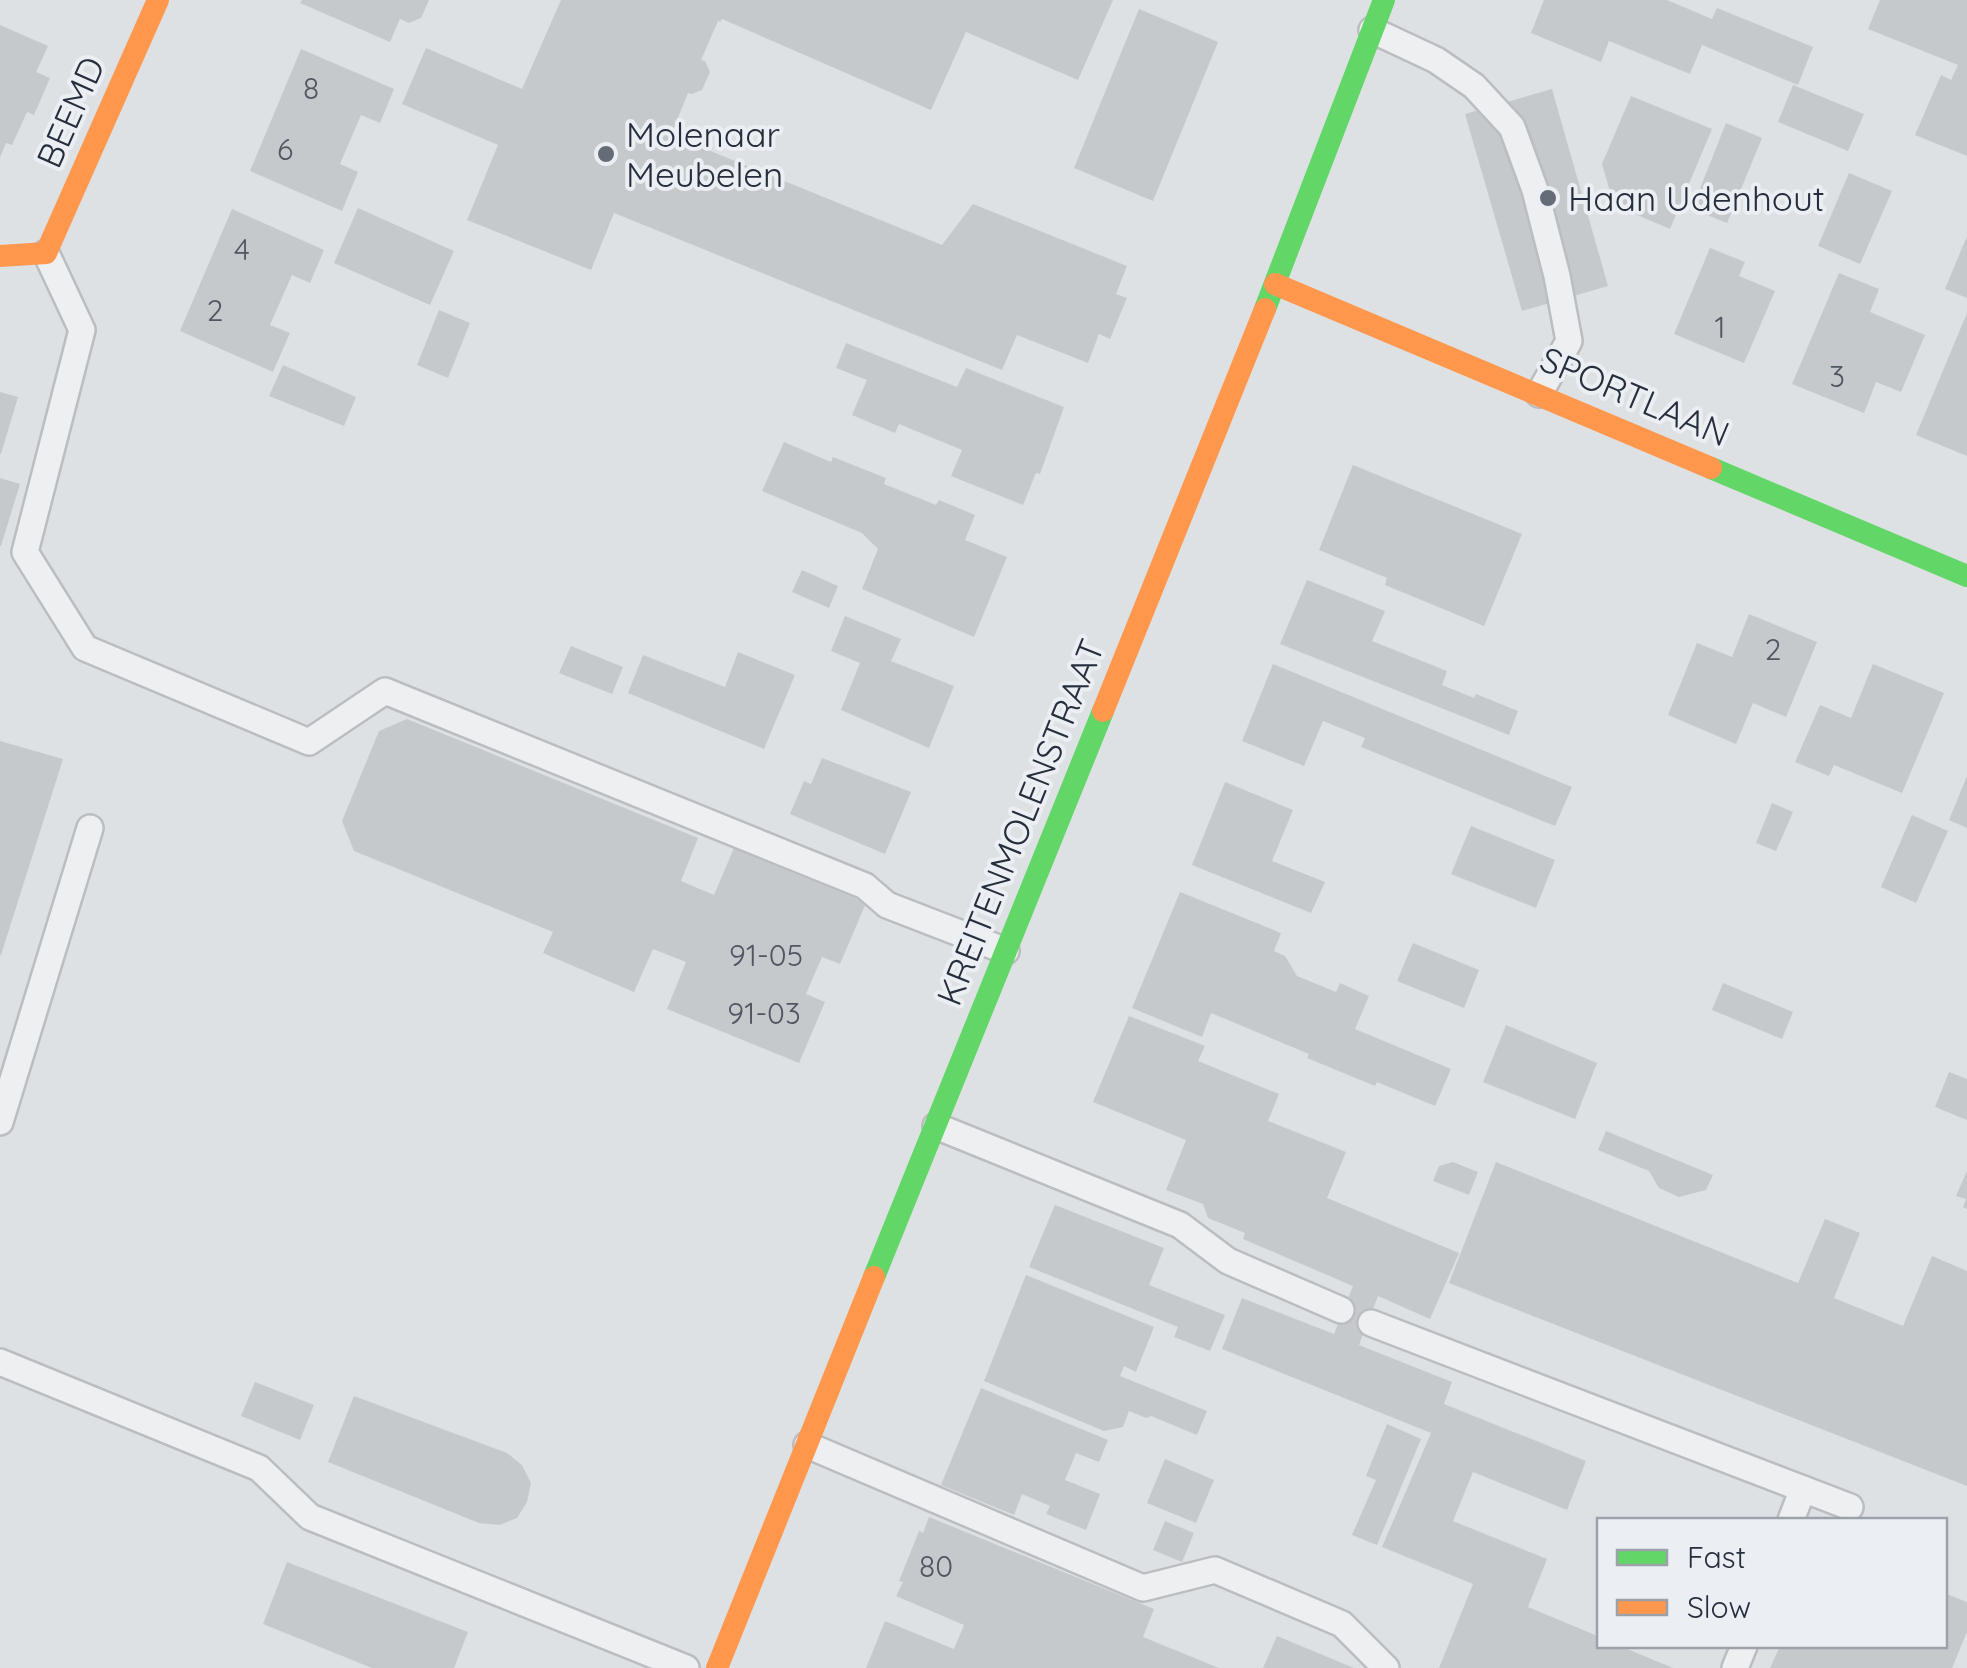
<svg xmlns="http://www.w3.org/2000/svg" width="1967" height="1668" font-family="Quicksand,sans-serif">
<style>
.building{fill:#c6c9cc}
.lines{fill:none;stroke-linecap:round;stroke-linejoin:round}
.lane-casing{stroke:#bbbdc0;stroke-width:30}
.lane{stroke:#eeeff1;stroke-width:25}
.fast{stroke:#63d668;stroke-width:22}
.slow{stroke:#ff974d;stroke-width:22}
.poi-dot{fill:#666c77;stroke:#ebeff4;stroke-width:4}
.labels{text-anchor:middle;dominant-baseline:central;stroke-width:8;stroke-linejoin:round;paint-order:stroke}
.number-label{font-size:30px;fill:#505662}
.street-label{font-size:35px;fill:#262d3c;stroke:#ebeff4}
.poi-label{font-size:35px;fill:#262d3c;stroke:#ebeff4;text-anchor:start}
</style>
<rect width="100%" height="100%" fill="#dee1e4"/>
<g class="building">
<polygon points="302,0 429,0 421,18 409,23 400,19 390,42 300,3"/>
<polygon points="561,0 1113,0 1078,80 966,32 931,110 722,19 720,22 718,21 701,60 705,61 710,72 702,90 692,94 688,93 671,135 942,245 973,204 1127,266 1116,294 1127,298 1110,339 1099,334 1088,363 1017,335 1002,370 614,213 591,270 467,220 498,145 402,104 426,48 522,89"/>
<polygon points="1544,0 1667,0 1712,19 1717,8 1813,47 1798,85 1702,45 1690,74 1609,41 1601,62 1531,33"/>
<polygon points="1880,0 1967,0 1967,156 1915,135 1941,75 1951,80 1958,65 1868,29"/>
<polygon points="1139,9 1218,42 1153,201 1074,168"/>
<polygon points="0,25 48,46 36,72 50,78 34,115 27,112 12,145 6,143 0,157"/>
<polygon points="301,49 394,89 380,123 361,115 340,164 358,172 342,211 250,171"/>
<polygon points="1793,85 1864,114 1848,151 1778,122"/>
<polygon points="1552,89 1608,286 1522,311 1465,114"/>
<polygon points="1631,96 1712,129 1670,229 1614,205 1602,164"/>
<polygon points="1726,123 1762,138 1727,223 1692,209"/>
<polygon points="1849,173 1892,191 1860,264 1818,246"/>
<polygon points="358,208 454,251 430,305 334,263"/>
<polygon points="232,209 324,250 310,283 292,275 270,325 290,333 273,372 180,331"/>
<polygon points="1967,236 1967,298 1945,289"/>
<polygon points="1710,248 1745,262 1739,276 1775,291 1744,363 1674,334"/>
<polygon points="1839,273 1879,289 1870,312 1925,335 1901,392 1876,382 1864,413 1792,384"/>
<polygon points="439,310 470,323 448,378 417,365"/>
<polygon points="1967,313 1967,456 1916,435"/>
<polygon points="846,343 957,387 966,368 1064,407 1040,474 1036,473 1023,505 951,476 962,450 899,424 895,433 852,415 867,380 836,368"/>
<polygon points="283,365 356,397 344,426 269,396"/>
<polygon points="0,392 18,397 1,454 0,454"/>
<polygon points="784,442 831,462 833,457 886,478 884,484 936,505 939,500 975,515 965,540 1007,557 974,637 862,589 878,549 862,533 762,491"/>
<polygon points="1353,465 1522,534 1484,626 1385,585 1387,578 1319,550"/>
<polygon points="0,478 20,484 1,546 0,546"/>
<polygon points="802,570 838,586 829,608 792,592"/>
<polygon points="1307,580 1385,611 1372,641 1447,671 1442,685 1474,698 1476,694 1518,711 1509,735 1280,644"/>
<polygon points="1749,614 1817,642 1786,717 1753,703 1736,744 1668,715 1697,643 1732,657"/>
<polygon points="845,616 901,639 891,661 954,686 929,748 841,710 860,663 831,651"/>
<polygon points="571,646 623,667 612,694 559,673"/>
<polygon points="738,652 795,675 764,749 628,693 643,655 725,687"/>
<polygon points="1273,664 1572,787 1555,826 1361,747 1365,738 1323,721 1304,766 1242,741"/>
<polygon points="1873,664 1944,693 1902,793 1834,765 1829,776 1795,762 1820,705 1851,718"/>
<polygon points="407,719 698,838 681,881 714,895 734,848 866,903 840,964 822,957 806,994 825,1002 799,1063 667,1009 686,962 653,949 634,992 543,953 553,932 354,851 342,821 379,731"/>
<polygon points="0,741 63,759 1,955 0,955"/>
<polygon points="822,758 911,792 885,854 790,814 804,781 811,784"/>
<polygon points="1967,776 1967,828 1949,820"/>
<polygon points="1225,782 1293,810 1272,861 1325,882 1311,913 1192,865"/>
<polygon points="1772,803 1793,812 1776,851 1756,843"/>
<polygon points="1912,815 1948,831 1916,903 1881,887"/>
<polygon points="1471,826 1555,860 1536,908 1451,874"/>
<polygon points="1180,892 1281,933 1274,951 1285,956 1297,976 1336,992 1340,983 1369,996 1355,1029 1451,1069 1435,1106 1377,1082 1375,1086 1307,1058 1309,1054 1211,1013 1202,1037 1132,1008"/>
<polygon points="1413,943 1479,970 1464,1008 1397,981"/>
<polygon points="1723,983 1793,1012 1782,1039 1712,1010"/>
<polygon points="1129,1016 1205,1046 1198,1061 1279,1094 1268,1121 1346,1152 1327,1198 1459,1253 1430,1319 1378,1296 1359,1345 1452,1382 1444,1404 1586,1461 1567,1510 1473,1472 1453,1521 1547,1559 1528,1607 1600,1637 1600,1646 1620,1646 1673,1668 1439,1668 1473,1584 1382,1547 1431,1433 1222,1349 1242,1298 1334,1334 1353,1286 1243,1239 1245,1233 1208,1218 1203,1204 1166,1190 1186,1140 1093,1102"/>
<polygon points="1506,1025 1597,1063 1575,1119 1483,1082"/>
<polygon points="1949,1072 1967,1079 1967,1120 1935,1107"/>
<polygon points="1606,1131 1713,1175 1706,1190 1679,1197 1659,1188 1649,1171 1598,1150"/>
<polygon points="1453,1162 1478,1172 1469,1195 1433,1181 1439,1166"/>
<polygon points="1496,1162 1798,1283 1825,1219 1860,1233 1834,1298 1903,1326 1932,1256 1967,1271 1967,1486 1449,1283"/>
<polygon points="1967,1171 1967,1209 1963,1207 1966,1199 1956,1196"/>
<polygon points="1055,1205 1164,1248 1149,1285 1225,1315 1210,1351 1174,1337 1178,1327 1029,1267"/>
<polygon points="1026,1275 1154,1327 1136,1372 1124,1366 1120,1376 1207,1411 1197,1435 1151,1416 1146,1418 1129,1411 1123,1427 1104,1431 984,1381"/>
<polygon points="255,1382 314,1405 300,1440 241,1416"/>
<polygon points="981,1388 1108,1440 1099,1462 1076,1453 1065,1480 1100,1494 1086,1530 1046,1514 1050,1506 1022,1494 1014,1515 941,1485"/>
<polygon points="354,1396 507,1453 522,1465 531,1483 527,1502 517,1518 499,1525 479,1523 328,1462"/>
<polygon points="1387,1424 1421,1439 1377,1545 1352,1535 1376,1480 1366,1476"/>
<polygon points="1165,1459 1214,1480 1196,1523 1147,1503"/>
<polygon points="929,1517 1154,1609 1143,1637 1219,1668 866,1668 885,1621 954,1649 964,1625 896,1596 903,1582 899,1581 919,1531 923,1533"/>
<polygon points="1165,1521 1194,1533 1182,1562 1153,1550"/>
<polygon points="287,1562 468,1632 454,1668 372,1668 263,1624"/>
<polygon points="1944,1593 1967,1602 1967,1632 1952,1668 1770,1668 1780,1646 1944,1646"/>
<polygon points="1277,1636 1354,1668 1263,1668"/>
</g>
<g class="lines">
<defs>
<g id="lane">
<polyline points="1372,30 1436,60 1474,86 1512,127 1535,190 1557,276 1569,341 1539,394"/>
<polyline points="46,253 82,330 25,552 85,648 309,742 385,691 865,886 887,905 1006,951"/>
<polyline points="0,1122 90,828"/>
<polyline points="936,1126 1180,1225 1228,1261 1341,1310"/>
<polyline points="1371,1323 1850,1507"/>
<polyline points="0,1362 259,1468 310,1517 686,1668"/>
<polyline points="807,1445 1143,1588 1215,1570 1342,1624 1386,1668"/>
<polyline points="1791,1520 1803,1489"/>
<polyline points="1735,1668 1744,1646"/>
</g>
</defs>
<use href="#lane" class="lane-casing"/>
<use href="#lane" class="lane"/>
<g class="fast">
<polyline points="1265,309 1384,0"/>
<polyline points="1711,468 1967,576"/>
<polyline points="874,1277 1103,711"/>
</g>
<g class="slow">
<polyline points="0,256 46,253 158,0"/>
<polyline points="1275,284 1711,468"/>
<polyline points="1103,711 1265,309"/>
<polyline points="717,1668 874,1277"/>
</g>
</g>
<g class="poi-dot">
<circle cx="606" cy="154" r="10"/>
<circle cx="1548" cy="198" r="10"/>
</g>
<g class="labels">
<g class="number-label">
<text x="311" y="88">8</text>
<text x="285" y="149">6</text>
<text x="242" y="249">4</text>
<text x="215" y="310">2</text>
<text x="1720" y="327">1</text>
<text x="1837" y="376">3</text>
<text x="1773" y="649">2</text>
<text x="766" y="955">91-05</text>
<text x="764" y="1013">91-03</text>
<text x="936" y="1566">80</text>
</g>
<g class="street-label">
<text transform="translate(70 112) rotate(-66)">BEEMD</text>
<text transform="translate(1635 396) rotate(23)">SPORTLAAN</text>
<text transform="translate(1020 822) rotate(-68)">KREITENMOLENSTRAAT</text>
</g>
<g class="poi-label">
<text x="626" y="134">Molenaar<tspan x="626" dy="40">Meubelen</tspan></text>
<text x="1568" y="198">Haan Udenhout</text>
</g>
</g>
<rect x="1597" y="1518" width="350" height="130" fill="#ebeff4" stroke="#9ca1aa" stroke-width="2.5"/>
<rect x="1617" y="1550" width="50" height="15" fill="#63d668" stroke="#9ca1aa" stroke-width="2.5"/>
<text x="1687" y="1568" font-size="30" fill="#262d3c">Fast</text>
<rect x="1617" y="1600" width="50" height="15" fill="#ff974d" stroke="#9ca1aa" stroke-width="2.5"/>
<text x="1687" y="1618" font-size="30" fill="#262d3c">Slow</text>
</svg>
